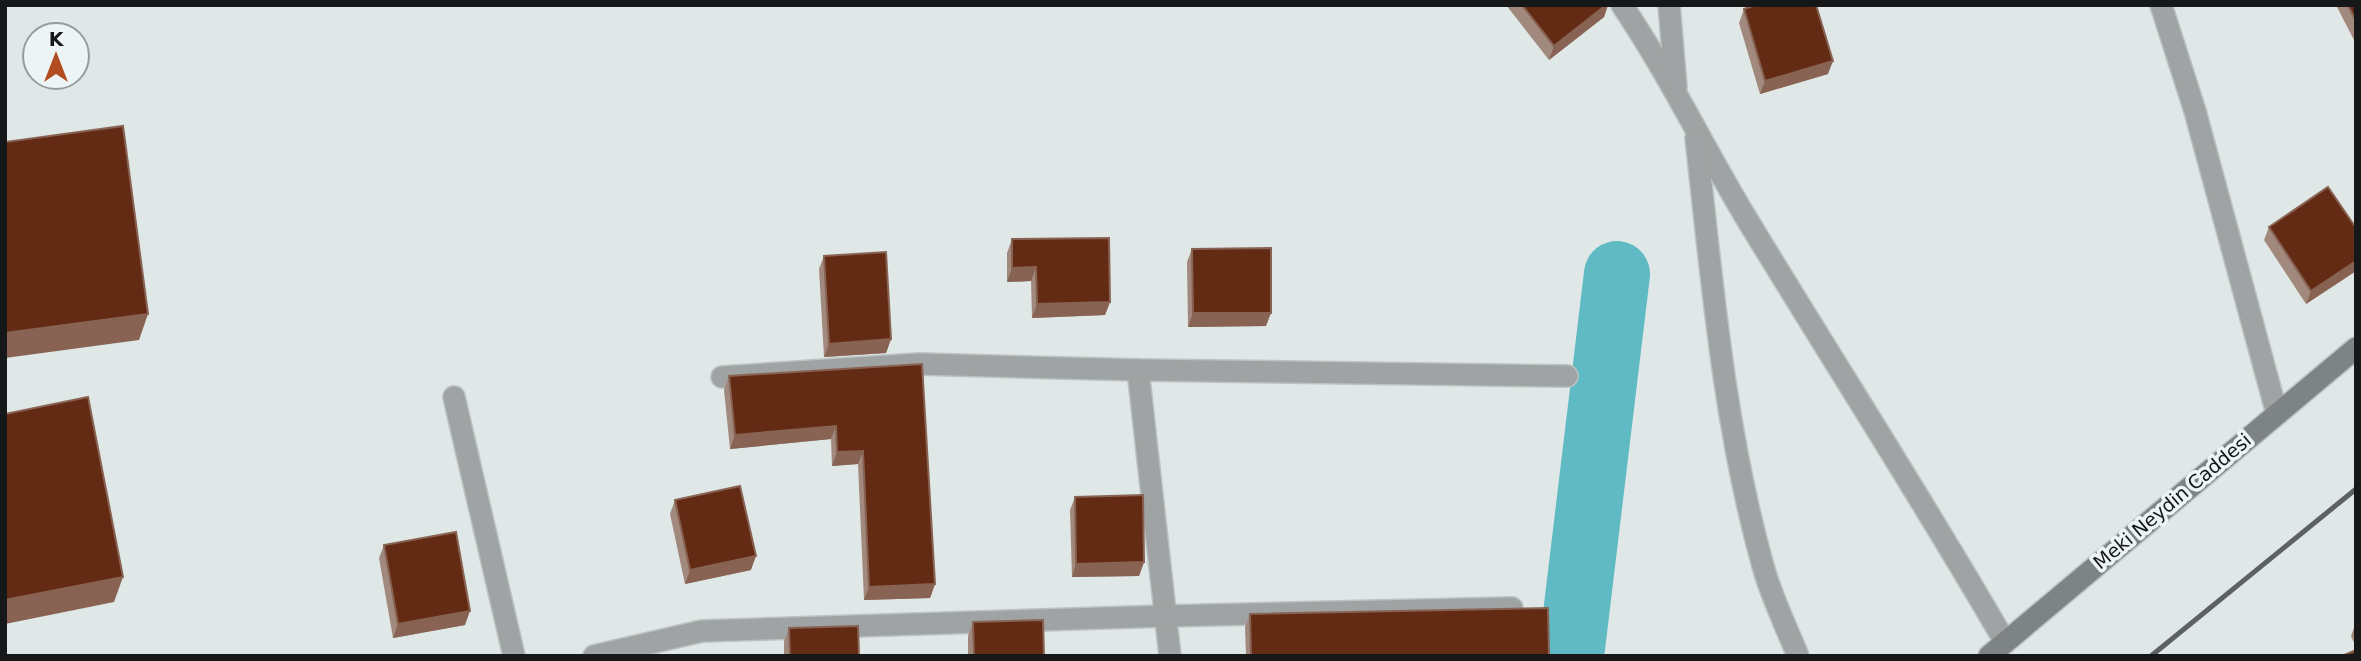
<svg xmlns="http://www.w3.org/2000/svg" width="2361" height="661" font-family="'DejaVu Sans',sans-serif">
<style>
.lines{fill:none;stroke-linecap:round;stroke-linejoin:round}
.river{stroke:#5fbac3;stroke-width:66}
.street-casing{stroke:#bbc2c2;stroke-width:24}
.secondary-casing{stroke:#bbc2c2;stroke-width:24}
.street{stroke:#a0a3a3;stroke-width:21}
.secondary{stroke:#7e8383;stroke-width:21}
.rail{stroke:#5d6162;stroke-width:5}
.wall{fill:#a2897e}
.shaded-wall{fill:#886353}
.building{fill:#632b14;stroke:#886353;stroke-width:2}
.labels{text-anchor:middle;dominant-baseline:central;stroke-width:7;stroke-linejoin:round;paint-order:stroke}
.street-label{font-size:19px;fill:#151718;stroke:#edf4f5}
</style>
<rect width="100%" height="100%" fill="#e0e7e7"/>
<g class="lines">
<polyline class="river" points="1571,656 1617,274"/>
<defs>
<g id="street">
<path d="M 1622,5 C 1668,73 1703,146 1745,216 C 1831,358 1922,498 2005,642"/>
<polyline points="1669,5 1676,87"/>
<polyline points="2161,5 2195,111 2277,414"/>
<path d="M 1696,138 C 1712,281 1724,427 1763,566 C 1771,596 1786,626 1798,656"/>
<polyline points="1138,370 1170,656"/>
<polyline points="722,377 919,364 1138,370 1567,376"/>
<polyline points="454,397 514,656"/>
<polyline points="594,656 702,631 1166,616 1512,608"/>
</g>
<polyline id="secondary" points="1989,656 2356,348"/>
</defs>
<use href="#street" class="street-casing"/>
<use href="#secondary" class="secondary-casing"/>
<use href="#street" class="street"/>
<use href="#secondary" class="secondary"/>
<polyline class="rail" points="2151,656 2356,489"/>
</g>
<g class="wall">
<polygon points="1506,5 1608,5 1604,17 1549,60"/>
<polygon points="2336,5 2356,5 2356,44"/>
<polygon points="1744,9 1828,74 1760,94 1739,23"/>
<polygon points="2269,227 2356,228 2356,271 2306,304 2264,240"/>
<polygon points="1012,239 1110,302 1105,315 1032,318 1031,281 1007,282 1007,253"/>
<polygon points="1192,249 1266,326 1188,327 1187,262"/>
<polygon points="824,256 891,339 886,353 824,357 819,269"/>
<polygon points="922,364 935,584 930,598 864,600 858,464 832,466 831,439 730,449 724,390 729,376"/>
<polygon points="1075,497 1144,562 1139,576 1072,577 1070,510"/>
<polygon points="675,500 751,570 685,584 670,514"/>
<polygon points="384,545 465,625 393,638 379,558"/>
<polygon points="1250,614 1549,656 1246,656 1245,627"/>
<polygon points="973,622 1044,656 968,656 968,636"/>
<polygon points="2356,622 2356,647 2351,636"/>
<polygon points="789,628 859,656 784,656 784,641"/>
</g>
<g class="shaded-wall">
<polygon points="1606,5 1608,5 1604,17 1549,60 1554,46"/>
<polygon points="1833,61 1828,74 1760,94 1765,81"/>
<polygon points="2356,261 2356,271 2306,304 2311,291"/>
<polygon points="1036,267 1031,281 1007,282 1012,268"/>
<polygon points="1110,302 1105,315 1032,318 1037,304"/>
<polygon points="1193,313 1271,313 1266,326 1188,327"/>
<polygon points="148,314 139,340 5,358 5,333"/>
<polygon points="891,339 886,353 824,357 829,344"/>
<polygon points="836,426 831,439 730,449 735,435"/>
<polygon points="863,451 858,464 832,466 837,452"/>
<polygon points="756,556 751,570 685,584 690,570"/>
<polygon points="1144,562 1139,576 1072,577 1076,564"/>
<polygon points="123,577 114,602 5,624 5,600"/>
<polygon points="935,584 930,598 864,600 869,587"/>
<polygon points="470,611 465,625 393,638 398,624"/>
</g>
<g class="building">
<polygon points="1522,5 1606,5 1554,46"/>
<polygon points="1756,5 1816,5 1833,61 1765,81 1744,9"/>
<polygon points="2348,5 2356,5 2356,21"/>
<polygon points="123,126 148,314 5,333 5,142"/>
<polygon points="2328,187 2356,228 2356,261 2311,291 2269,227"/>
<polygon points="1109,238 1110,302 1037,304 1036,267 1012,268 1012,239"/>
<polygon points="1271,248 1271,313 1193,313 1192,249"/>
<polygon points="886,252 891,339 829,344 824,256"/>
<polygon points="922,364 935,584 869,587 863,451 837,452 836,426 735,435 729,376"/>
<polygon points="88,397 123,577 5,600 5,414"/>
<polygon points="740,486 756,556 690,570 675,500"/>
<polygon points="1143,495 1144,562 1076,564 1075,497"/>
<polygon points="456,532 470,611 398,624 384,545"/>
<polygon points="1548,608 1549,656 1251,656 1250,614"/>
<polygon points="1043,620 1044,656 974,656 973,622"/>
<polygon points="858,626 859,656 790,656 789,628"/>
<polygon points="2356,650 2356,656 2342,656"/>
</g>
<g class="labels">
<g class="street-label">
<text transform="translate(2172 501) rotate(-40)">Meki Neydin Caddesi</text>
</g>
</g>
<rect width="2361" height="661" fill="none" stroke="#151718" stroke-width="14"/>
<g transform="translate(56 56)"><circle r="33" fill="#edf4f5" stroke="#979c9d" stroke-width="2"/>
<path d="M0-5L12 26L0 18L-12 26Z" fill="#b34d20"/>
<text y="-10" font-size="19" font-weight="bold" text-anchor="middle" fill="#151718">K</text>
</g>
</svg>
